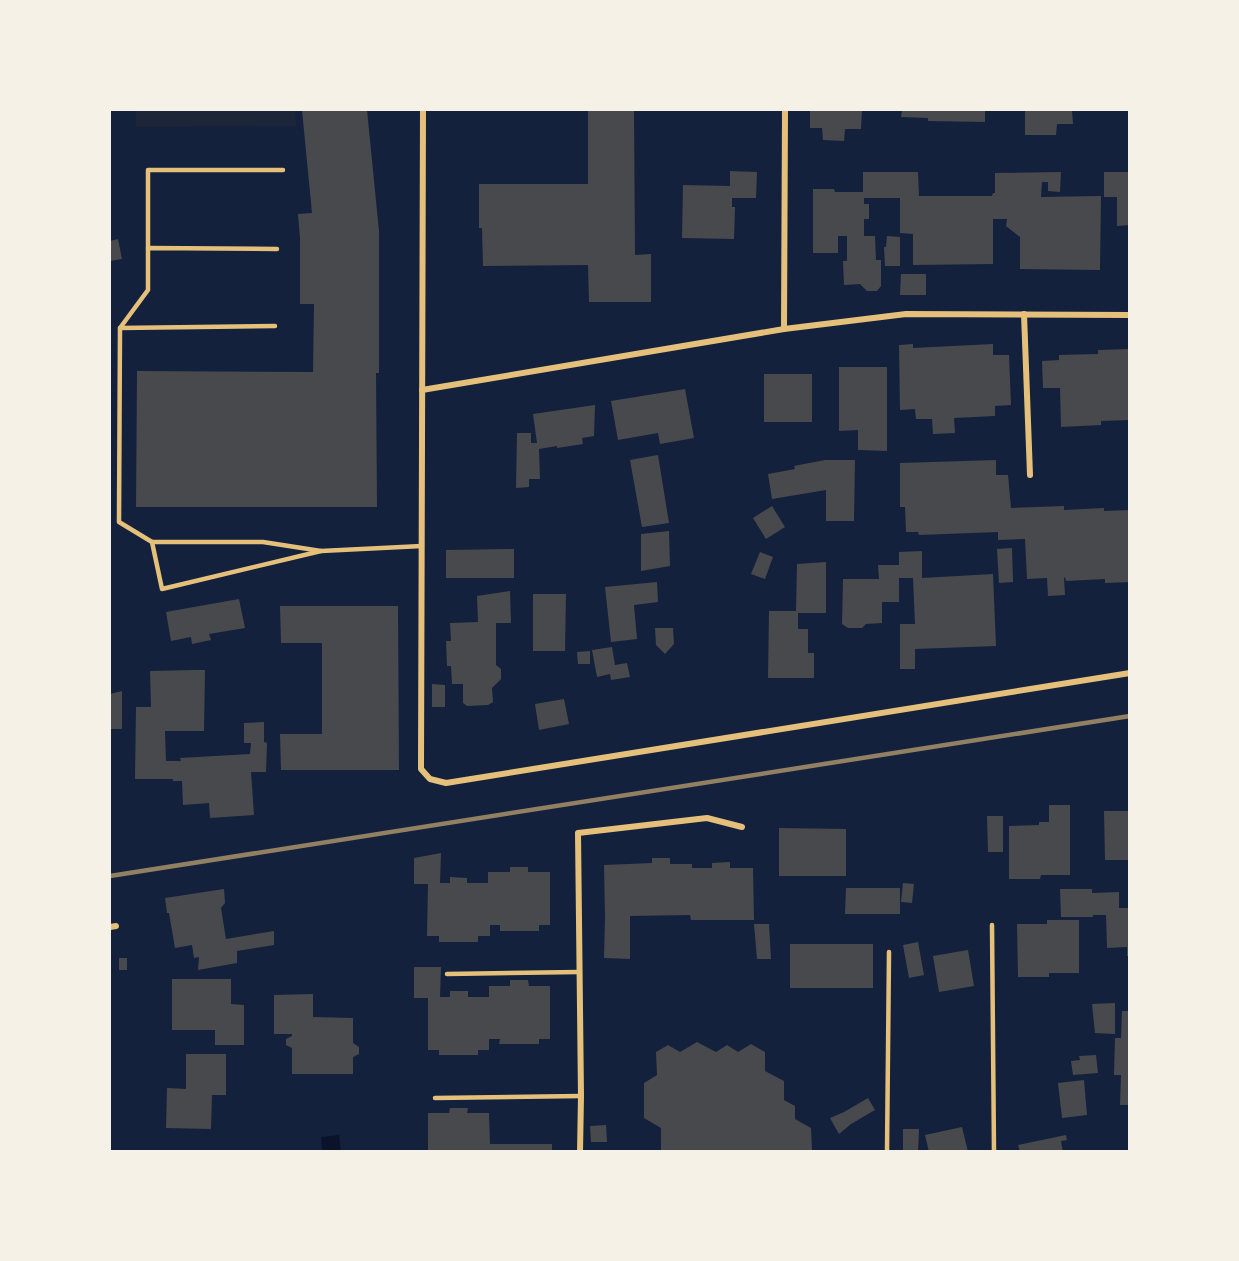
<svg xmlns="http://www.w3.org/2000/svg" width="1239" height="1261" font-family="Literata,serif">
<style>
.green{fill:#1d2539}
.water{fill:#0b132b}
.building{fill:#48494c}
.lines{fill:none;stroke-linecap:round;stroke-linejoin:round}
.service{stroke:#e5c07b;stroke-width:4.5}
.minor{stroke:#e5c07b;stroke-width:6}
.rail{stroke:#918062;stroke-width:4.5}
</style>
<rect width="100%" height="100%" fill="#14213d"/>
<polygon class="green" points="136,110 295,110 296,126 136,127"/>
<polygon class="water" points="339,1135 341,1151 322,1151 321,1137"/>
<g class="building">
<polygon points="302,110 367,110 379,231 379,373 376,373 377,507 136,507 137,371 313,372 314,304 300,304 300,238 298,214 312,213"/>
<polygon points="588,110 634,110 635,255 651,254 651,302 589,302 588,265 483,266 482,228 479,228 479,184 588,184"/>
<polygon points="810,110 862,110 861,129 845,129 844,141 823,140 822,128 810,128"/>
<polygon points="902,110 985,110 985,122 928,121 928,118 901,117"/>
<polygon points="1025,110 1072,110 1073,124 1057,124 1056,135 1025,135"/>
<polygon points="730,171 757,172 756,198 732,198 732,207 735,207 734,239 682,238 683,185 730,186"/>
<polygon points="863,172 918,172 919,196 992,196 993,193 995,193 995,173 1061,172 1060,192 1048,191 1048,182 1042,182 1041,197 1101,196 1100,270 1020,269 1020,237 1006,226 1007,219 993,219 993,264 913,265 913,234 900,233 900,198 864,198 864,204 869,204 869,219 864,219 864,236 875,236 876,260 881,260 881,286 877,291 867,291 860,284 844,285 843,261 847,261 847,236 838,236 838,253 813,253 813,189 834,189 835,192 863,192"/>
<polygon points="1104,172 1130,172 1130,225 1117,226 1117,197 1104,197"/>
<polygon points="887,236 900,237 900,266 885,266 884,247 886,247"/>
<polygon points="118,239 122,259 110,261 110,241"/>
<polygon points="901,274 926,274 926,295 900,295"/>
<polygon points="913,344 913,348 993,344 993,355 1009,355 1011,405 995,406 995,416 954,418 955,433 933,434 932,419 916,419 915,409 900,410 899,345"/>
<polygon points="1130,349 1130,420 1101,421 1101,425 1061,427 1060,388 1043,388 1042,361 1059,360 1059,355 1098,354 1098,350"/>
<polygon points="839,367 887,367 887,451 858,450 858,430 839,431"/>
<rect x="764" y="374" width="48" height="48"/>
<polygon points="685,389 694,438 660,444 658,433 618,440 611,401"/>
<polygon points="595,405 594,436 582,438 583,444 557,448 557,446 539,449 540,479 529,479 529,487 516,488 517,433 531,433 531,443 537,443 533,414"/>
<polygon points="658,455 669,523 642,527 630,460"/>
<polygon points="825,460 855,460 854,521 826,521 826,490 772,499 768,474 795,469 794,466"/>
<polygon points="996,460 996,475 1008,475 1011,508 1064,506 1064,510 1104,508 1104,511 1130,510 1130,582 1105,583 1105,579 1066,581 1065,577 1064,578 1065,595 1048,596 1047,578 1027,579 1025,539 998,540 998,532 919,535 918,532 906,532 905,507 900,507 900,463"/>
<polygon points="772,506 785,527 766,539 753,518"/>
<polygon points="669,531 670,566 641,571 641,534"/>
<polygon points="1012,548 1013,582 999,583 997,549"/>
<polygon points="514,549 514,578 446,578 446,550"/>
<polygon points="922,551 922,578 993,574 996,646 915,649 915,669 900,669 900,624 915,624 913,578 899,578 899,602 882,602 882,623 866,624 862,628 848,628 842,624 843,579 879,579 878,565 899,565 899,552"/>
<polygon points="760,552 773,557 765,579 751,574"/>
<polygon points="826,562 826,613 798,613 798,629 808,629 808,653 814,653 814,678 768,678 769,611 796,611 797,564"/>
<polygon points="657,582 658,602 634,605 637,639 611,642 605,587"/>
<polygon points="510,591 511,623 496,623 496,665 501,669 501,679 492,688 493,702 488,705 467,706 463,703 463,684 452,684 451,666 447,666 446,641 451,641 450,623 478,622 477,596"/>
<polygon points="533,594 566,594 565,651 533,651"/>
<polygon points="239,599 245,628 209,634 211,640 192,644 191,637 171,641 166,612"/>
<polygon points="280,606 398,606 399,770 281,770 280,734 322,734 322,643 281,643"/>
<polygon points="655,628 673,628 674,644 665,654 656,645"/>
<polygon points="612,647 615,665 627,663 630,677 611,680 610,674 597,677 592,650"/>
<polygon points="590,651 590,664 578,664 577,652"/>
<polygon points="194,670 205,670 204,731 165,731 166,761 181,761 180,758 250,754 251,743 244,743 244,723 264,722 264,742 267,743 266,772 251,772 254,815 210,818 209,803 183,805 182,781 173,781 173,779 135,779 136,707 151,707 150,671"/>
<polygon points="432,684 445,685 445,707 432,707"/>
<polygon points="122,691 122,729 110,729 110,694"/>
<polygon points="564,699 569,724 539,730 535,704"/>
<polygon points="1049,805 1070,805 1070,875 1041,875 1040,879 1009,879 1009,826 1039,825 1039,822 1049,822"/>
<polygon points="1104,811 1130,811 1130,860 1105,860"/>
<polygon points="987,816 1003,816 1003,852 988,852"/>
<polygon points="779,828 846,829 846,876 779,876"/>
<polygon points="441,853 440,883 450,883 450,877 467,878 467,883 488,883 488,872 510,872 510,867 528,867 528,872 550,872 550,925 539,925 539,931 500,931 500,925 490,925 490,936 478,936 478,942 439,942 439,936 427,936 428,884 414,884 414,858"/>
<polygon points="652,858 670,858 670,864 692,864 692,868 712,868 712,863 730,862 730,868 753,868 754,920 691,920 690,915 630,916 630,959 604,958 605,918 604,865 652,863"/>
<polygon points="903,883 914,884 912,903 901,902"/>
<polygon points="846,888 900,888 900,914 845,914"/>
<polygon points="224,889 225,903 221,908 226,939 274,931 274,945 237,951 237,963 198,970 199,957 194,958 192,945 175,948 169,913 167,913 165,898"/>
<polygon points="1060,889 1092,889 1092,893 1119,892 1119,908 1130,908 1130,956 1127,956 1127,947 1107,948 1106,915 1093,915 1093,917 1061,917"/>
<polygon points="1047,920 1079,920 1079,973 1049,973 1049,977 1018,977 1017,924 1047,924"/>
<polygon points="754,924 769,924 771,959 757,959"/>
<polygon points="918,942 924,975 909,978 903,945"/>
<rect x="790" y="944" width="83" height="44"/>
<polygon points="968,950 974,986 939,992 933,956"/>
<rect x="119" y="958" width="8" height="12"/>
<polygon points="414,967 441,967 440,997 450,997 450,991 468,991 468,997 489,997 489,986 510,986 510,980 528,980 529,986 550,986 550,1039 539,1039 539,1044 499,1044 500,1039 489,1039 489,1050 478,1050 478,1055 439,1055 439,1050 428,1050 428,998 414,998"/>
<polygon points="172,979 231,979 231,1004 244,1005 244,1045 215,1045 215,1030 172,1030"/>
<polygon points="313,994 313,1017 353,1018 353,1043 359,1047 359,1054 353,1057 353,1074 292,1074 292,1048 286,1045 286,1039 292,1036 292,1034 274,1034 274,995"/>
<polygon points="1115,1003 1115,1034 1095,1033 1092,1004"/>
<polygon points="1122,1011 1130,1011 1130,1105 1120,1105 1121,1075 1114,1075 1115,1038 1121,1038"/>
<polygon points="697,1042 716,1052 727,1045 738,1052 751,1044 765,1052 765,1071 784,1081 784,1100 795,1106 795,1119 811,1128 812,1150 809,1152 661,1152 661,1128 644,1118 644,1083 657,1075 656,1052 668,1045 680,1052"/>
<polygon points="186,1054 226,1054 226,1095 212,1095 211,1129 166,1128 167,1088 186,1089"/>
<polygon points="1096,1055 1098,1073 1073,1075 1071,1061 1080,1060 1079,1056"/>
<polygon points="1084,1080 1087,1115 1062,1118 1058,1083"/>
<polygon points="868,1098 875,1110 851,1124 839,1134 830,1118 844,1112"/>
<polygon points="450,1108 468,1108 467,1113 489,1113 490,1144 552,1144 552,1152 428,1152 428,1113 449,1113"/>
<polygon points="606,1125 607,1142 591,1142 590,1126"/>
<polygon points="962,1127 968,1152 929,1152 925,1135"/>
<polygon points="903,1129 919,1129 918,1152 903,1152"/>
<polygon points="1066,1135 1067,1140 1061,1141 1063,1152 1020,1152 1018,1145"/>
</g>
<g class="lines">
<g class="service">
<polyline points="148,248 148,170 283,170"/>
<polyline points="275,326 120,328 148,290 148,248 277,249"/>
<polyline points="120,328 119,522 152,542 162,589 321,551"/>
<polyline points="152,542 263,542 321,551 422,546"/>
<polyline points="992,925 994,1152"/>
<polyline points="447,974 579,972"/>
<polyline points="435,1098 581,1096"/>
<polyline points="887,1152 889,952"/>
</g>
<g class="minor">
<polyline points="423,110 421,769 430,779 446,783 1130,673"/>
<polyline points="1024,314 1030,475"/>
<polyline points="784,329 785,110"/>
<polyline points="422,390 784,329 906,314 1130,315"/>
<polyline points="110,927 116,926"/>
<polyline points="580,1152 581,1096 578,833 707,818 742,827"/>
</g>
<polyline class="rail" points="110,876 1130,716"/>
</g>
<rect width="1239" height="1261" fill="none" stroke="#f6f1e7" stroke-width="222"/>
</svg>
